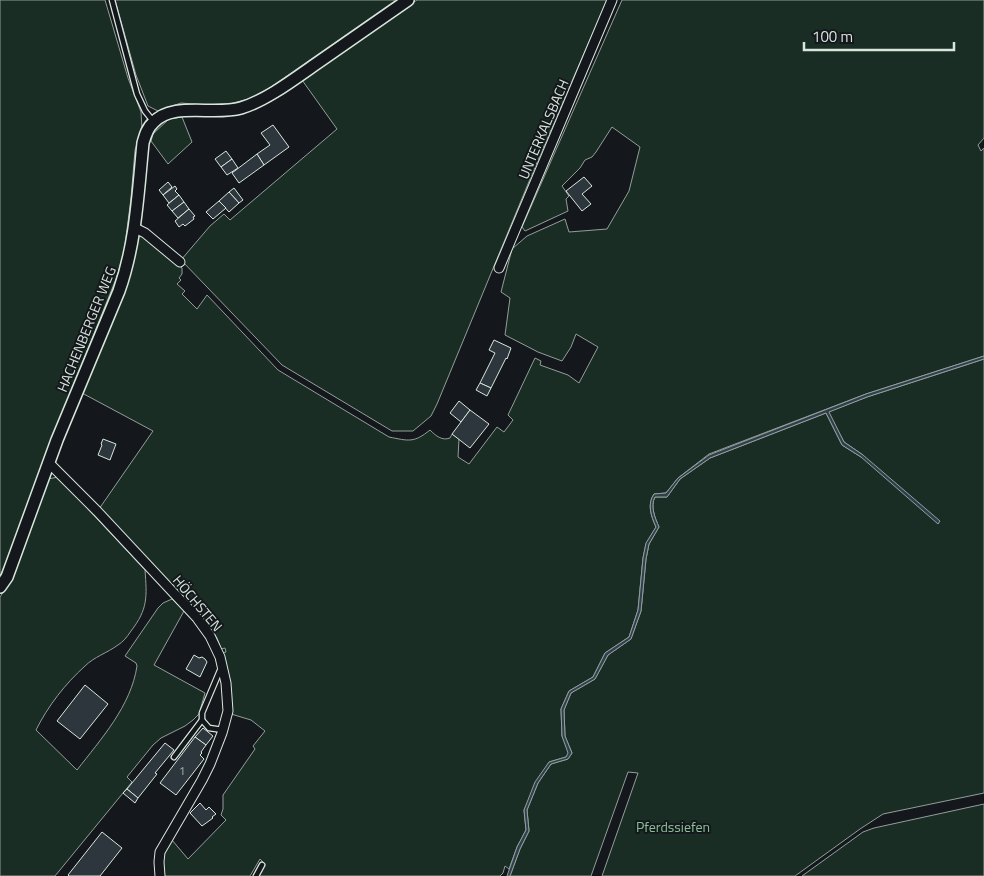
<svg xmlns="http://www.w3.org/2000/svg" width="984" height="876" font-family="'Titillium Web',sans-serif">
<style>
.green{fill:#1a2d24;stroke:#939e99}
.water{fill:#2f3f4d;stroke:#939e99}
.building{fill:#2c363c;stroke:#d8e6dc}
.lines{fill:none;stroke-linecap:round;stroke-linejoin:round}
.service-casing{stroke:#d8e6dc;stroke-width:7}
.minor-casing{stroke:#d8e6dc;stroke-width:11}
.tertiary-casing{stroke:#d8e6dc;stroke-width:14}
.service{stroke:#14181c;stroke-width:4.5}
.minor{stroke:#14181c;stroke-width:9}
.tertiary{stroke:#14181c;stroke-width:11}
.labels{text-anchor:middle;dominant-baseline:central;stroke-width:4;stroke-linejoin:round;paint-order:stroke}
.number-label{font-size:11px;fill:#adbab4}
.street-label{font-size:14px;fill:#d8e6dc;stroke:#14181c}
.park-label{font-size:14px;fill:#8ac095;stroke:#14181c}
</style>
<rect width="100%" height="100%" fill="#14181c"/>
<g class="green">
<polygon points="0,0 105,0 128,78 141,112 142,129 135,150 131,198 124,253 116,279 46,453 8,558 0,576"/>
<polygon points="115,0 396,0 268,89 248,99 226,105 204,105 181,103 158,111 148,106 136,75"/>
<polygon points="417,0 607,0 535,167 437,404 431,416 413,431 392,431 282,365 181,260 210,226 224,214 230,220 337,129 302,80"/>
<path d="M 622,0 L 984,0 L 984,138 L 978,145 L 981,151 L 984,148 L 984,356 L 866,394 L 709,454 L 678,478 L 666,493 L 654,494 C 647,504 651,516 656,527 L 646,544 L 643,558 L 638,610 L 629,637 L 605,653 L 593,677 L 569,691 L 561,709 L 562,736 L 569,753 L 566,757 L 549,762 L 524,810 L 526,830 L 517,847 L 509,869 L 505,866 L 503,873 L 500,876 L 259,876 L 265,864 L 260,859 L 250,876 L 165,876 L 164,874 L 163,856 L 172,840 L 188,859 L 226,820 L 221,815 L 223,809 L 223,795 L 255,749 L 253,746 L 265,731 L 251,720 L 231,714 L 232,710 L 230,683 L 222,653 L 226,652 L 225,648 L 221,649 L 217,638 L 207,622 L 99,509 L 153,431 L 82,393 L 138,236 L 144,234 L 182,268 L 182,274 L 179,278 L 181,280 L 177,284 L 185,291 L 182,294 L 197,309 L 207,295 L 278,370 L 389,437 C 409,441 414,443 430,430 C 436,436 442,441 450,438 L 452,434 L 459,439 L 458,457 L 469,464 L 497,427 L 504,432 L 513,420 L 508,415 L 535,358 L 541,361 L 540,365 L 568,375 L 579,383 L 598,347 L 576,334 L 571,347 L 562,361 L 538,352 L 505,335 L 510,298 L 501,292 L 512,249 L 527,236 L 565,219 L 569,232 L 607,229 L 629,191 L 640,147 L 612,127 L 596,152 L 592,157 L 585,160 L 580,168 L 562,186 L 569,196 L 566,199 L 568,211 L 525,231 L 522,227 Z"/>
<polygon points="182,117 192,142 168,164 151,141 153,134 169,119"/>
<path d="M 984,359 L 984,793 L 883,814 L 860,829 L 795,876 L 602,876 L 638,773 L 628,772 L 591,876 L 510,876 L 520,849 L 529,831 L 527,810 L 538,783 L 551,764 L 568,759 L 572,753 L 565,736 L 564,710 L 571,693 L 595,679 L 608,655 L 631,639 L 641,611 L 646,559 L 649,544 L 659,527 C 655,518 650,506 655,497 L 667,497 L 680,479 L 710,458 L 826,413 L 842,445 L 861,457 L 863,455 L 844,442 L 828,412 L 867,397 Z"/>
<path d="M 58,477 L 145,570 C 147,597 148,609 131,631 C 127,637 123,642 118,645 C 107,653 94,657 85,666 C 65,684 48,706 36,730 L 77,770 C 101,739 131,706 137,666 L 136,663 L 125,656 L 158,608 L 163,603 L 172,599 L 184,611 L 154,665 L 205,693 L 199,714 L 193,720 L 185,726 L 161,738 L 153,745 L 127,777 L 132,782 L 55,876 L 0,876 L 0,597 L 7,586 L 48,479 Z"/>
<polygon points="984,804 984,876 802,876 863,832 874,828"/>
</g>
<path class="water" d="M 984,356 L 984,359 L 867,397 L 829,412 L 844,442 L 863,455 L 940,521 L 938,524 L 861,457 L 842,445 L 826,413 L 710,458 L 680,479 L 667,497 L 655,497 C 650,506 655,518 659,527 L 649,544 L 646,559 L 641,611 L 631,639 L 608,655 L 595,679 L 571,693 L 564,710 L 565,736 L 572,753 L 568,759 L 551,764 L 538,783 L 527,810 L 529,831 L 520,849 L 510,876 L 507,876 L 517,847 L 526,830 L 524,810 L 535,782 L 549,762 L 566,757 L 568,753 L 562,736 L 561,709 L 569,691 L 593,677 L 605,653 L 629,637 L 638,610 L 643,558 L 646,543 L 656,527 C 651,516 647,504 654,494 L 666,493 L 678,478 L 709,455 L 866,394 Z"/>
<g class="building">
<polygon points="273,125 289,147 264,165 257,154 270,145 261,133"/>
<polygon points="226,151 232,159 221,167 215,159"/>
<polygon points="257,154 264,165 239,183 232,173"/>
<polygon points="232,159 238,168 227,175 221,167"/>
<polygon points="584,177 592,186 582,194 591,204 582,211 566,191"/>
<polygon points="168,182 172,187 163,195 159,190"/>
<polygon points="175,186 177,189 175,191 179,195 169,203 163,195"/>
<polygon points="234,188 243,200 239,203 229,192"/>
<polygon points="229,192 239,203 229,212 219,201"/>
<polygon points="179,195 184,202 172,211 167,205"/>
<polygon points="219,201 226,208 213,219 206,212"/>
<polygon points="184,202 189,209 178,218 172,211"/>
<polygon points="189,209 195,216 193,217 194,219 185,226 183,224 179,227 175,221"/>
<polygon points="494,340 511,348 507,359 506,358 491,388 480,383 495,353 489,350"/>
<polygon points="480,383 491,388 487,396 476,390"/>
<polygon points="459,401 470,410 461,422 450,413"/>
<polygon points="470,410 489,424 470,448 452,434"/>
<polygon points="103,439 116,444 110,460 98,455 102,445 101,444"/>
<polygon points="194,655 199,658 202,657 205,659 207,662 200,677 186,669"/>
<polygon points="85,685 108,704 80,739 57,721"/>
<polygon points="203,728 213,736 206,745 195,737"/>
<polygon points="195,737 206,745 201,752 202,753 200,755 204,759 176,795 160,783"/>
<polygon points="165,743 174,750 155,773 157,774 138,798 127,789"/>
<polygon points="127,789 138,798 135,803 123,793"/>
<polygon points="200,803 206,810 209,807 216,814 212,817 213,818 202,826 190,813"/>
<polygon points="102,832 122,848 100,876 69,876 68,875"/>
</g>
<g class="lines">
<defs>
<g id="service">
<polyline points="112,0 137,94 145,111 153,121"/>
<polyline points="221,668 202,713 202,720 209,728 223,730"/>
<polyline points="174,757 202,720"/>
<polyline points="256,876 262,865"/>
</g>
<g id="minor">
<polyline points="135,228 145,233 180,262"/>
<polyline points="499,268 612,0"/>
<polyline points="49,463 97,511 197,618 210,636 220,657 226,683 228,711 222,733 210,764 202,780 160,852 159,862 160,876"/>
</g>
<path id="tertiary" d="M 0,587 L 7,577 L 57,440 L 119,291 C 136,243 138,193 143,143 C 145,136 147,128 153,123 C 172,101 214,116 241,108 C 265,101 293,80 313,66 C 345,44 376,22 408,0"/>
</defs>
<use href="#service" class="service-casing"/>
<use href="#minor" class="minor-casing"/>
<use href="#tertiary" class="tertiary-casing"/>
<use href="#service" class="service"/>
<use href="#minor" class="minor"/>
<use href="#tertiary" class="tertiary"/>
</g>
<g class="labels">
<g class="number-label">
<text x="182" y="771">1</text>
</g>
<g class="street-label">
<text transform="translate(543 129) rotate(-67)">UNTERKALSBACH</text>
<text transform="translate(86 329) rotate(-68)">HACHENBERGER WEG</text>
<text transform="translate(198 603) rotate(50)">HÖCHSTEN</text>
</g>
<g class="park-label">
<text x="673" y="826">Pferdssiefen</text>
</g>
</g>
<path d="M804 42v8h150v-8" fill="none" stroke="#d8e6dc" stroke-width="2.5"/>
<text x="812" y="42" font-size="15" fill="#d8e6dc" stroke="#14181c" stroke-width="4" paint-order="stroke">100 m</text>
</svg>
